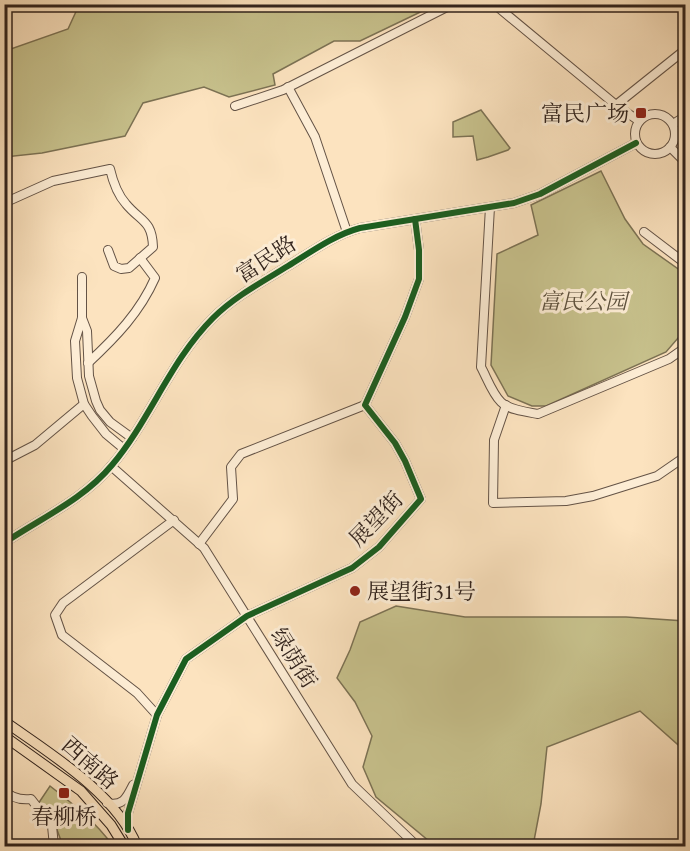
<svg xmlns="http://www.w3.org/2000/svg" width="690" height="851" font-family="'EB Garamond','Noto Serif SC',serif">
<style>
.green{fill:#c7c18c;stroke:#7c7254;stroke-width:1.5}
.lines{fill:none;stroke-linecap:round;stroke-linejoin:round}
.minor-casing{stroke:#645346;stroke-width:10}
.major-casing{stroke:#31231d;stroke-width:11}
.minor{stroke:#fdedd5;stroke-width:8}
.major{stroke:#fce3bf;stroke-width:9}
.cycleway-casing{stroke:#fdedd5;stroke-width:10}
.cycleway{stroke:#1b5e20;stroke-width:6}
.poi-dot{fill:#8f2418;stroke:#fdedd5;stroke-width:2}
.labels{text-anchor:middle;dominant-baseline:central;stroke-width:6;stroke-linejoin:round;paint-order:stroke}
.poi-label{font-size:22px;fill:#31231d;stroke:#fdedd5;text-anchor:end}
.street-label{font-size:22px;fill:#31231d;stroke:#fdedd5}
.park-label{font-size:22px;font-style:italic;fill:#5e523e;stroke:#fdedd5}
</style>
<rect width="100%" height="100%" fill="#fce3bf"/>
<filter id="stains"><feTurbulence type="fractalNoise" baseFrequency=".00333" numOctaves="4"/><feColorMatrix values="0 0 0 0 .2 0 0 0 0 .09 0 0 0 0 .02 0 0 0 .5 -.17"/></filter>
<radialGradient id="worn" r=".72"><stop offset=".6" stop-color="#630" stop-opacity="0"/><stop offset="1" stop-color="#630" stop-opacity=".3"/></radialGradient>
<g class="green">
<polygon points="79,5 79,4 435,5 360,41 334,41 273,74 275,85 229,97 204,87 143,103 125,136 42,153 5,157 5,51 68,29"/>
<polygon points="481,110 510,148 508,150 488,157 477,160 473,136 453,137 453,122"/>
<polygon points="601,171 625,219 643,244 681,271 685,279 685,330 666,352 546,406 532,406 508,396 491,365 497,254 538,235 531,205"/>
<polygon points="396,606 465,617 626,617 685,621 685,751 640,711 547,747 541,804 533,846 435,846 376,797 363,767 372,736 355,702 337,678 350,650 360,622"/>
<path d="M 50,786 C 73,804 96,822 113,846 L 63,846 L 53,819 L 38,804 Z"/>
</g>
<g class="lines">
<defs>
<g id="minor">
<polyline points="494,4 616,105 639,121"/>
<polyline points="288,87 315,137 347,232"/>
<polyline points="616,105 686,49"/>
<polyline points="235,106 283,90 453,4"/>
<circle cx="655" cy="134" r="20"/>
<polyline points="673,124 686,116"/>
<polyline points="670,147 686,163"/>
<path d="M 4,203 L 53,181 L 110,169 C 113,182 117,194 126,204 C 141,222 152,220 153,247 L 129,268 L 121,269 L 114,266 L 108,250"/>
<path d="M 490,207 L 481,367 C 487,378 492,393 501,402 C 509,410 527,412 538,414 L 669,359 L 686,347"/>
<polyline points="644,232 686,264"/>
<polyline points="82,277 82,318 75,341 77,378 84,404 92,416 106,434 124,449"/>
<polyline points="82,318 87,331 89,376 96,401 100,410 110,422 132,438"/>
<path d="M 88,363 C 116,337 140,312 155,278 L 140,258"/>
<polyline points="506,405 494,440 493,503 566,501 593,496 657,476 686,456"/>
<polyline points="4,461 35,445 84,404"/>
<polyline points="111,466 204,548 352,784 417,846"/>
<path d="M 4,543 C 41,518 83,500 112,465 C 150,420 170,361 213,318 C 234,297 262,282 288,266 C 311,252 334,235 360,228 L 514,203 L 540,194 L 636,143"/>
<polyline points="199,544 233,499 231,467 241,454 365,405"/>
<polyline points="157,715 137,693 62,635 55,615 63,603 174,520"/>
<path d="M 4,790 C 11,798 21,800 31,799 L 52,826 L 54,846"/>
<path d="M 107,803 C 123,807 127,797 133,785"/>
<polyline points="128,828 128,813 157,715 186,659 247,616 352,568 379,547 421,499 405,461 395,443 365,405 405,317 419,279 419,250 415,219"/>
</g>
<g id="major">
<path d="M 4,721 C 49,753 116,793 137,846"/>
<polyline points="4,736 81,791 111,825 124,846"/>
</g>
</defs>
<use href="#minor" class="minor-casing"/>
<use href="#major" class="major-casing"/>
<use href="#minor" class="minor"/>
<use href="#major" class="major"/>
<defs>
<g id="cycleway">
<path d="M 4,543 C 41,518 83,500 112,465 C 150,420 170,361 213,318 C 234,297 262,282 288,266 C 311,252 334,235 360,228 L 514,203 L 540,194 L 636,143"/>
<polyline points="128,830 128,813 157,715 186,659 247,616 352,568 379,547 421,499 405,461 395,443 365,405 405,317 419,279 419,250 415,219"/>
</g>
</defs>
<use href="#cycleway" class="cycleway-casing"/>
<use href="#cycleway" class="cycleway"/>
</g>
<g class="poi-dot">
<rect x="635" y="107" width="12" height="12" rx="3"/>
<circle cx="355" cy="591" r="6"/>
<rect x="58" y="787" width="12" height="12" rx="3"/>
</g>
<g class="labels">
<g class="poi-label">
<text x="629" y="113">富民广场</text>
<text x="367" y="591" text-anchor="start">展望街31号</text>
<text x="64" y="816" text-anchor="middle">春柳桥</text>
</g>
<g class="street-label">
<text transform="translate(266 259) rotate(-33)">富民路</text>
<text transform="translate(376 519) rotate(-46)">展望街</text>
<text transform="translate(294 658) rotate(58)">绿荫街</text>
<text transform="translate(90 763) rotate(41)">西南路</text>
</g>
<g class="park-label">
<text x="583" y="301">富民公园</text>
</g>
</g>
<rect width="690" height="851" fill="none" stroke="#fce3bf" stroke-width="24"/>
<rect x="6" y="6" width="678" height="839" fill="none" stroke="#31231d" stroke-width="3"/>
<rect x="12" y="12" width="666" height="827" fill="none" stroke="#31231d" stroke-width="1.5"/>
<rect width="100%" height="100%" filter="url(#stains)"/>
<rect width="100%" height="100%" fill="url(#worn)"/>
</svg>
